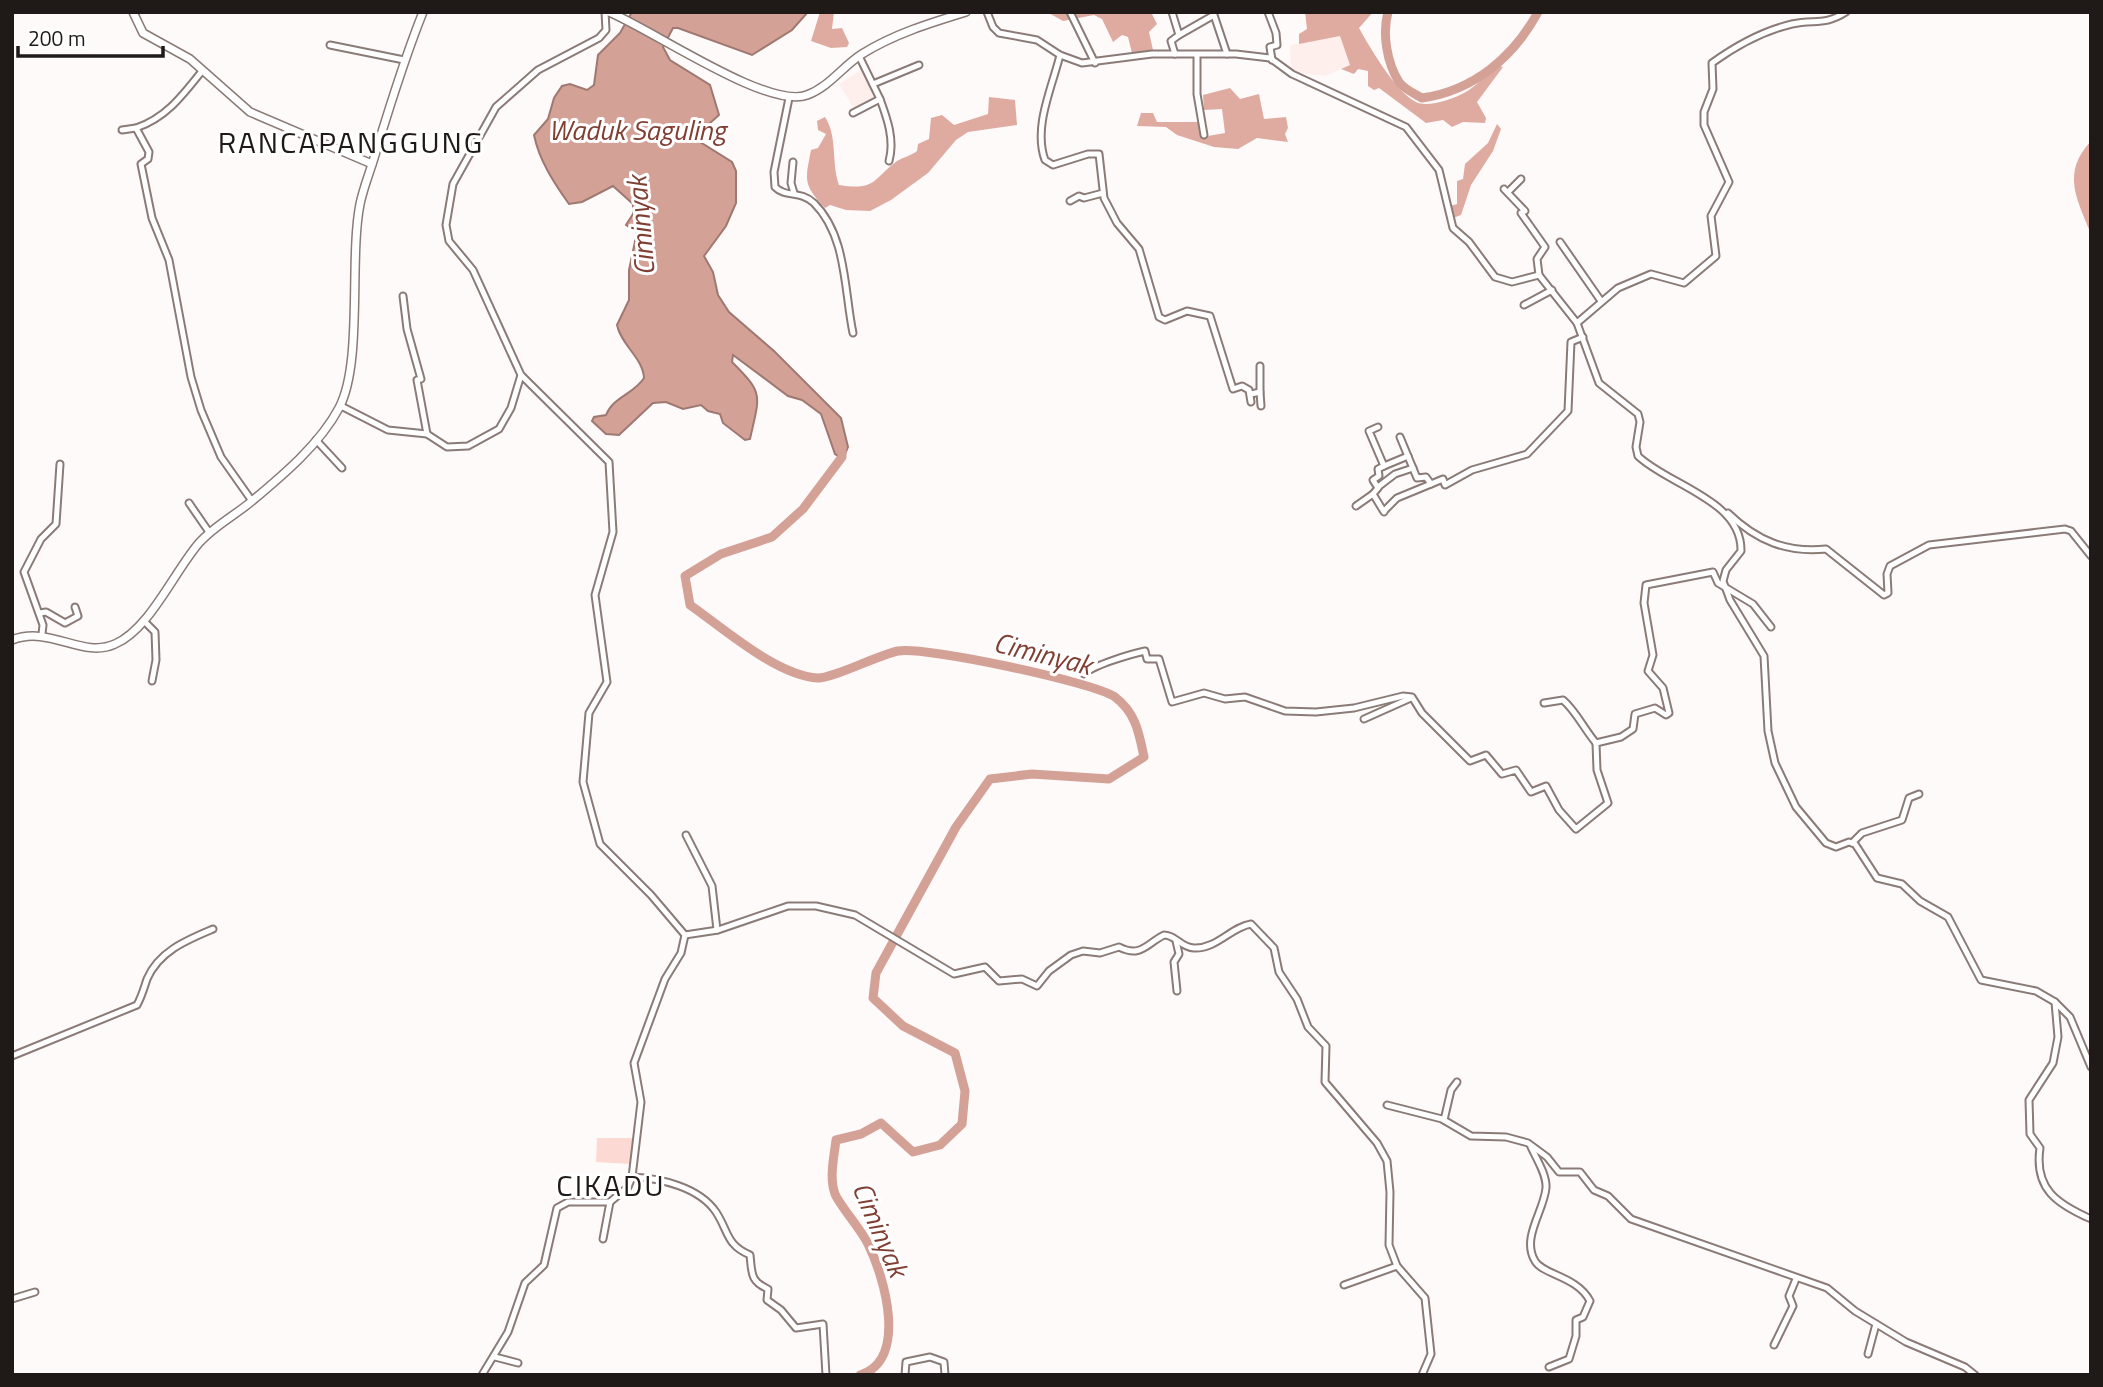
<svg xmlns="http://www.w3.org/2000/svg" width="2103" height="1387" font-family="'Titillium Web',sans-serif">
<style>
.built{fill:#ffefec}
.green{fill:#fcdad3}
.forest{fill:#dfaba1}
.water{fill:#d4a197;stroke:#9e7871;stroke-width:2}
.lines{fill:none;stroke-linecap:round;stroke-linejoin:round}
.river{stroke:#d4a197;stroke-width:9}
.minor-casing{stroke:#8a7b77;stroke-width:9}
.major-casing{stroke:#8a7b77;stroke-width:10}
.minor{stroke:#fff;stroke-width:5}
.major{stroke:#fff;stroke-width:7}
.labels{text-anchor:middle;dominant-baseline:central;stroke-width:6;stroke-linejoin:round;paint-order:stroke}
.water-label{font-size:28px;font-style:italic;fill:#803f33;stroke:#fff}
.quarter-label{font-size:30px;letter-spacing:2px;fill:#1f1918;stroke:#fff}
</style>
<rect width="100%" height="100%" fill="#fefafa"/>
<g class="built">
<polygon points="1340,36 1350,65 1325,76 1291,72 1290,45"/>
<polygon points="861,70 877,95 854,109 839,84"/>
</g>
<polygon class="green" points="597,1138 633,1138 631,1164 596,1162"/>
<g class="forest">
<polygon points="820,12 834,12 832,29 842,28 849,43 847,47 831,48 811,41"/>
<polygon points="1047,12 1151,12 1157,24 1149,32 1153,50 1132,53 1128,37 1122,35 1113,42 1102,19 1094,15 1063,21"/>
<path d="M 1305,12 L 1373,12 L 1359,28 C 1370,48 1396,92 1416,102 C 1427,108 1453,99 1464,93 C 1476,87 1486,74 1497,65 L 1503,67 L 1477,102 L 1486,118 L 1485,123 L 1463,122 L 1452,127 L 1443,120 L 1426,123 L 1379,88 L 1374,90 L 1368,86 L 1368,71 L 1358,69 L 1354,74 L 1341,69 L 1350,65 L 1340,36 L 1299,44 L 1299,34 L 1307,29 Z"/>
<polygon points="1230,88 1240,99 1259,94 1264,119 1286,117 1288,128 1285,134 1288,142 1257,138 1238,149 1214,147 1177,135 1166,127 1137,126 1141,113 1153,113 1157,122 1198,122 1202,137 1225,133 1222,109 1204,110 1203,95"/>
<path d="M 989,97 L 1015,100 L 1017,125 L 968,132 L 956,140 L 928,173 L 891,200 L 870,211 L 846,210 L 830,205 L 825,208 C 803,184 805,181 811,150 L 818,148 L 826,134 L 818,130 L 817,121 L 825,117 C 838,137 831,163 839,185 C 876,191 873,179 897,161 C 903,157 911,156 917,151 L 918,144 L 929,139 L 931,118 L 942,115 L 954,125 L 988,114 Z"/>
<polygon points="1497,124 1501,129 1493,151 1471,185 1461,215 1453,218 1450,206 1457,204 1457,181 1463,179 1465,164 1488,143"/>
<path d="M 2091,141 L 2091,234 C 2077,199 2061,173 2091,141 Z"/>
</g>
<path class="water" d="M 632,12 L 808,12 L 792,30 L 752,55 L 678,28 L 673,28 L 663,47 L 670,60 L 710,85 L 719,115 L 699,133 L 697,140 L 732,162 L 736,171 L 736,203 L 726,226 L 704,256 L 713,272 L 718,295 L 729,312 L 774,351 L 841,418 L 848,447 L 843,459 L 835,454 L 821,414 L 802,400 L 788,396 L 733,355 L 732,362 C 764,394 760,394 750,439 L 745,440 L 723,423 L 720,414 L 708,411 L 701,405 L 683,409 L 666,402 L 653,403 L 619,435 L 606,434 L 592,421 L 594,417 L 606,415 C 613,397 634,394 644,378 C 643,358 621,345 617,325 L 629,300 L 629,270 L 637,232 L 626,225 L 633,214 L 633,204 L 613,186 L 582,202 L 569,204 C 554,183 539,160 534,135 L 548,119 L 554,98 L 562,86 L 570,84 L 587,90 L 594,85 L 598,55 L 620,33 Z"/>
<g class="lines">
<g class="river">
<path d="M 1388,12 C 1382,34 1387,63 1399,82 C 1404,89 1415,94 1422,98 C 1473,91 1514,57 1538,12"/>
<path d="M 842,447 L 842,457 L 803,509 L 772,537 L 721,554 L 685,576 L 690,605 C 723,628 777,676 818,678 C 834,678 878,655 898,651 C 925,646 1093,682 1115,697 C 1136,713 1139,733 1144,757 L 1109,779 L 1032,774 L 990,779 L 956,827 L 876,973 L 873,998 L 903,1026 L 955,1053 L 965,1091 L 962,1124 L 940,1145 L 913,1152 L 881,1123 L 861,1134 L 836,1140 C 834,1157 829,1178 835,1194 C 840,1206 861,1229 868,1244 C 884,1276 909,1360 860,1375"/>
</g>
<defs>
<g id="minor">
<path d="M 987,12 L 993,27 L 999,33 L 1037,40 L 1060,55 L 1082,63 L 1152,54 L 1236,54 L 1270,58 L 1292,74 L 1406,127 L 1439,170 L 1453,228 L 1469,242 L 1495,277 L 1512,282 L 1539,275 L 1577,323 L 1599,383 L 1638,414 L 1640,422 L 1636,447 L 1638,456 C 1668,485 1742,500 1741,551 L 1726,570 L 1723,581 L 1730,600 L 1764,656 L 1768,731 L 1775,763 L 1796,807 L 1826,843 L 1836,847 L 1849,842 L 1855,844 L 1877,878 L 1902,884 L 1920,901 L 1948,917 L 1981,980 L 2036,991 L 2055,1002 L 2070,1017 L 2091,1067"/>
<polyline points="1070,12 1095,63"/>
<polyline points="1172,12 1179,35 1171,41 1175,54"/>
<polyline points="1268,12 1276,33 1277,45 1270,47 1272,60"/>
<polyline points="1179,35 1214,15 1227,54"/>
<polyline points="330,45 404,60"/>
<path d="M 1060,55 C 1052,88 1033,127 1045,160 L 1053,165 L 1088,154 L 1099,154 L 1104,198 L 1117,223 L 1139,249 L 1159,317 L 1165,320 L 1187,311 L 1210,316 L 1233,389 L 1242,386 L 1249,390 L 1251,402"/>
<polyline points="1197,55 1197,94 1204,135"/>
<path d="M 202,71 C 183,95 166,118 136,128 L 149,152 L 148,159 L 141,164 L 152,218 L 169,260 L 191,377 L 201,410 L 221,457 L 252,501"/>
<polyline points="873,84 919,65"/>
<path d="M 789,98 L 774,172 L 775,187 C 786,198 800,190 814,203 C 847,236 844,290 853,333"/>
<path d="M 880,99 C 887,118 895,140 889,161"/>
<polyline points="853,113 880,99 859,56"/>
<polyline points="122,130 136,128"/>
<polyline points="793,162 791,183 794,193"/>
<polyline points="1504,189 1525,211 1521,213 1545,247 1537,259 1539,275"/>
<polyline points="1508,192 1521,179"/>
<polyline points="1070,201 1079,196 1084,198 1103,193"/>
<polyline points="1560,242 1601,301"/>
<polyline points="403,296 407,329 421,379 417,380 427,434"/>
<polyline points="1524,305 1552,290"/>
<path d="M 1577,323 L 1618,288 L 1651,274 L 1684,283 L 1716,256 L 1711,216 L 1729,182 L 1704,125 L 1704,112 L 1713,89 L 1712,63 C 1737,45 1762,31 1792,24 C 1815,19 1824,26 1846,12"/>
<polyline points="1260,392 1261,406"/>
<polyline points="1251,394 1260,392 1260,366"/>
<polyline points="341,406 388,430 427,434 447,447 468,446 499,429 511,408 521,375"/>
<polyline points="1378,427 1369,431 1384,466 1408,456"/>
<polyline points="1400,437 1417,478 1426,477 1431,484 1443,479 1445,485 1472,470 1527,454 1568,411 1571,342 1583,337"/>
<polyline points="316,440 342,468"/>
<polyline points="1384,466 1378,469 1379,476 1373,480 1378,488 1373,494 1384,512"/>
<polyline points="1378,487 1395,474 1413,468"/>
<polyline points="189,503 209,532"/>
<polyline points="1356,506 1373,494"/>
<polyline points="1384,511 1397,498 1431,484"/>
<path d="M 1728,513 C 1757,541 1787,553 1826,549 L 1884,595 L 1888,593 L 1887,574 L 1890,566 L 1929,545 L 2065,529 L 2071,531 L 2091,556"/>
<polyline points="40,613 46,612 65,623 78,616 75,607"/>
<polyline points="144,621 155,632 156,660 152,681"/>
<polyline points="42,634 43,625 24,572 41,539 56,524 60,464"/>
<path d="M 1084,674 C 1094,665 1131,654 1145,651 L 1147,659 L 1159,659 L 1172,702 L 1204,693 L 1225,699 L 1245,697 L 1285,711 L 1316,712 L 1354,708 L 1403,696 L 1412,697 L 1422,713 L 1470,761 L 1486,755 L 1502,774 L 1516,770 L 1531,792 L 1546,786 L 1559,810 L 1576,829 L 1608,803 L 1597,770 L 1596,743 L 1621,737 L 1633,729 L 1635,714 L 1655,708 L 1666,715 L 1669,713 L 1663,688 L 1648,671 L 1653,655 L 1644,603 L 1646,585 L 1713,572 L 1718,583 L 1753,604 L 1771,627"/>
<path d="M 1544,703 L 1563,700 C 1576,711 1584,729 1596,743"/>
<polyline points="1364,719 1411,698"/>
<polyline points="686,835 712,886 717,930"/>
<polyline points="1852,843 1862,833 1902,820 1909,798 1919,794"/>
<path d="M 685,935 L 718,930 L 788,906 L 816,906 L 855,915 L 954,974 L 985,967 L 999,981 L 1022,979 L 1037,986 L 1049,971 L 1071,955 L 1083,951 L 1100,953 L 1119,947 C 1141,958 1146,944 1164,935 C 1176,935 1180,947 1194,948 C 1217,949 1231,927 1251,924 L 1274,948 L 1279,972 L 1297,999 L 1308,1027 L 1326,1046 L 1325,1082 L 1377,1143 L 1387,1161 L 1390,1192 L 1389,1245 L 1397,1266 L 1425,1298 L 1431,1354 L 1422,1375"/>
<polyline points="1176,941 1179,954 1174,962 1177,991"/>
<path d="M 2055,1002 L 2058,1037 L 2053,1063 L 2029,1100 L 2030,1134 L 2040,1148 C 2034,1189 2057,1204 2091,1219"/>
<path d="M 12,1056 L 137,1005 C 142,996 144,988 147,979 C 159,951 187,940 213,929"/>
<polyline points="1387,1105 1442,1119 1471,1136 1506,1137 1528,1143 1547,1157 1559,1172 1580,1172 1594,1190 1608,1196 1631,1219 1827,1288 1855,1311 1906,1342 1965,1367 1975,1375"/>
<polyline points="1444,1120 1451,1090 1457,1082"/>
<path d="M 1531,1147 C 1536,1158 1547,1175 1546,1188 C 1544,1211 1521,1238 1535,1261 C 1543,1275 1577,1276 1590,1301 L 1583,1317 L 1576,1320 L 1576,1336 L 1569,1359 L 1549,1367"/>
<path d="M 632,1177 C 660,1178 699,1187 716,1212 C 729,1232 726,1245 750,1255 C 752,1273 750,1281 768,1289 L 767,1300 L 781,1310 L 796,1328 L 823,1324 L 826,1375"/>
<polyline points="603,1239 610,1202"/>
<polyline points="1344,1285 1397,1266"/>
<polyline points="12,1299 35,1292"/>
<polyline points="1774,1345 1793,1306 1789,1296 1796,1279"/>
<polyline points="1868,1354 1876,1324"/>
<polyline points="495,1357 518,1363"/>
<polyline points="482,1375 508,1332 525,1283 544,1265 557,1208 568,1202 610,1202 628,1187 632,1177 641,1102 634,1063 665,979 681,953 685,935 651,895 600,844 583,782 589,713 607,682 595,595 613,532 609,462 521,375 473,270 449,241 446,225 453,184 496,107 538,70 599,38 606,30 605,12"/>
<polyline points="905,1375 906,1362 930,1357 944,1362 945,1375"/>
</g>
<g id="major">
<polyline points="133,12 143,33 190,59 250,112 372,164"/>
<path d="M 609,12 C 653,30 768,110 807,95 C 829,87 843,66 862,54 C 894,34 930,23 966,12"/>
<path d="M 12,640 C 50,625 82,659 115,644 C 149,630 174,572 199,543 C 214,526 234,516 252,501 C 283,475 320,444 339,408 C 363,363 349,260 360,204 C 364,185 372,167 377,148 C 391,102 405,57 423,12"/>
</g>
</defs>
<use href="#minor" class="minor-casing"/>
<use href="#major" class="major-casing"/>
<use href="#minor" class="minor"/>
<use href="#major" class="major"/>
</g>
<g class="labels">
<g class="water-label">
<text x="637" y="129">Waduk Saguling</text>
<text transform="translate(640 226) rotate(-95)">Ciminyak</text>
<text transform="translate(1043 653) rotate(14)">Ciminyak</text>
<text transform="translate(881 1229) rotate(67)">Ciminyak</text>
</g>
<g class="quarter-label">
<text x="351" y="142">RANCAPANGGUNG</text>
<text x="611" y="1185">CIKADU</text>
</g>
</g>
<rect width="2103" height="1387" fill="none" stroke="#1f1918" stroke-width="28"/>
<path d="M18 46v10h145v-10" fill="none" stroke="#1f1918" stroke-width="3.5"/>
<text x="28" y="46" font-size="21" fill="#1f1918" stroke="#ffffff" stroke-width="5" paint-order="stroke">200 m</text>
</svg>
